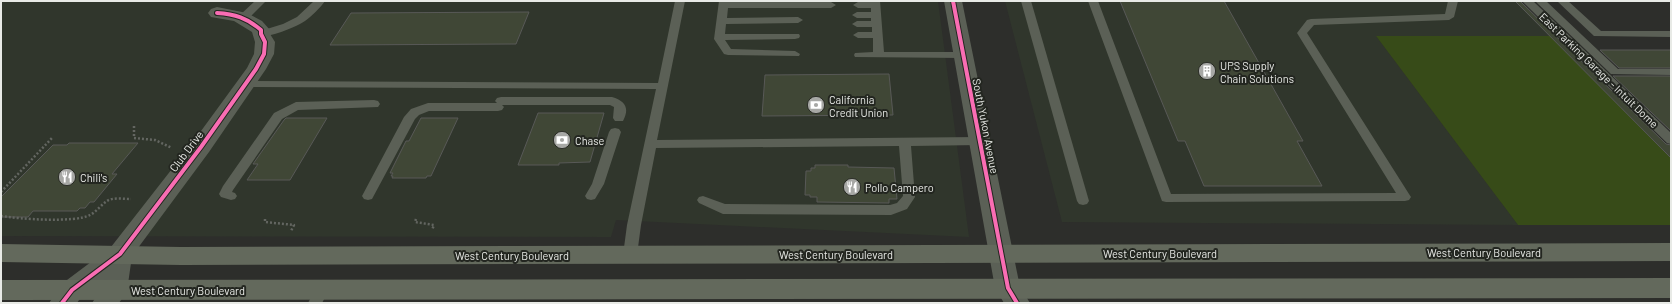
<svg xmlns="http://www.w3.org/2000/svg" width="1672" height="304" font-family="Barlow,sans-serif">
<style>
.built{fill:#30362c}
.green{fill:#374b18}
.building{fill:#404736;stroke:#585957}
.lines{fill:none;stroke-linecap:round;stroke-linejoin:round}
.path{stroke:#636661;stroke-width:2.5;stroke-dasharray:2 2;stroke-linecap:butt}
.lane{fill:#5b6056;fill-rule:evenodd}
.street{fill:#5b6056;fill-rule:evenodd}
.primary{fill:#63695c;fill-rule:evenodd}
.cycleway-casing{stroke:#232620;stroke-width:6}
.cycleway{stroke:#f96db3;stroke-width:4}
.labels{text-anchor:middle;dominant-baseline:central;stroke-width:4;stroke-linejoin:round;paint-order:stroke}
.poi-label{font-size:11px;fill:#e8eae6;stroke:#232620;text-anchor:start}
.street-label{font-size:11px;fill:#e8eae6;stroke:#232620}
</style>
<rect width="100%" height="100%" fill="#2d2e2b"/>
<g class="built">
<polygon points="1,1 938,1 969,237 616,220 611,237 1,236"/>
<polygon points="1005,1 1515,1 1550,36 1376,36 1518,225 1062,222"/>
</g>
<polygon class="green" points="1376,36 1550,36 1671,158 1671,225 1518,225"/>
<g class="building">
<polygon points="1120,1 1224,1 1303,141 1297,141 1322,186 1204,186 1185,141 1178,141"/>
<polygon points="1515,1 1520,1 1666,144 1671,145 1671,158"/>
<polygon points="529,12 516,44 330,45 351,13"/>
<polygon points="1600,50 1671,50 1671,68 1619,68"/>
<polygon points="889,74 893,115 762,116 765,75"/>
<polygon points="1613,76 1671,76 1671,131"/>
<polygon points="538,113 604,113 590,162 559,163 559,165 518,165"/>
<polygon points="286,118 327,118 290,180 247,180 258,164 253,164 284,120"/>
<polygon points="421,118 458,118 431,176 427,176 426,178 392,178 393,176 391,176 393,173 390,173 406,141 409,141"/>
<polygon points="69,143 138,143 112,174 117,174 94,202 90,202 85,208 80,208 77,211 33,211 28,217 1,217 1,197 53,145 67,145"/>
<polygon points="815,165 848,165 848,167 894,168 897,199 889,199 889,203 817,202 817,197 810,197 810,195 805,195 806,171 811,171 811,168 815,168"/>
</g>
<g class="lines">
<g class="path">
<polyline points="134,126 134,138 155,140 172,148"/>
<polyline points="1,192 52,138"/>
<path d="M 1,216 C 19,219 75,223 90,215 C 96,212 101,205 107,201 C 113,197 123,199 131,199"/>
<polyline points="265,219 265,222 294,225 291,231"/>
<polyline points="416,219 415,222 434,225 432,230"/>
</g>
<g class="lane">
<polygon points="255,1 266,1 248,19 240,19 239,17 240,15"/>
<path d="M 314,1 L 325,1 C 320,8 312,16 305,21 C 296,27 267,39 257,36 L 256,34 L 257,32 L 283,24 L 297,17 Z"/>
<polygon points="675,1 685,1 657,140 980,137 984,138 986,141 984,144 980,145 911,146 915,197 907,209 891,215 723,214 699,203 697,200 699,197 703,196 725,204 890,205 897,203 903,196 899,146 656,148 641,225 637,255 635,259 630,260 625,259 623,255 627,225 656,89 246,87 240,84 246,81 658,83"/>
<polygon points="719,1 831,2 836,5 831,8 728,8 727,18 798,17 803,20 798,23 726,24 725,34 799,34 800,36 799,38 795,39 725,40 731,49 795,51 800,54 799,56 728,55 724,54 714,39"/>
<polygon points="880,1 884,52 963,52 968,55 963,58 855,57 854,55 855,53 873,52 873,38 858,38 853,35 858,32 872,32 872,27 857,27 852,24 857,21 871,21 871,18 857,18 852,15 857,12 871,12 871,8 858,8 853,5 858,2"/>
<polygon points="1021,1 1031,1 1089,201 1087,204 1083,205 1079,204 1077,201"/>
<polygon points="1088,1 1098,1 1171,194 1396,193 1297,33 1307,20 1311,19 1445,14 1448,1 1458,1 1454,17 1449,20 1314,25 1307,33 1409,194 1411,197 1409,200 1405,201 1166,202 1162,201"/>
<polygon points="1522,1 1533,1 1671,133 1671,144 1667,143"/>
<polygon points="1535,1 1546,1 1618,69 1671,69 1671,75 1611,74"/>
<polygon points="1557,1 1568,1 1601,31 1671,31 1671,37 1594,36"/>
<path d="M 501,97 L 612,97 C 625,101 630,108 623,121 L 615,121 L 613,118 L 614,107 L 610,105 L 502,105 L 504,107 L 502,110 L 498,111 L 429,111 L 419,115 L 415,119 L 372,199 L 368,200 L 364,199 L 362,196 L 404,117 L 411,109 L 428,103 L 497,103 L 495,101 L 497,98 Z"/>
<polygon points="374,100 378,101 380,104 378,107 298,110 282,119 233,190 232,192 235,193 237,196 235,199 231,200 221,197 219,194 223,186 274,113 296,102"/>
<polygon points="615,128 619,129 621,132 604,184 595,199 591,200 587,199 585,196 592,184 609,132 611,129"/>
<polygon points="322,285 327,286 329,290 322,303 308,303 317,286"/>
</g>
<g class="street">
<polygon points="944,1 962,1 1020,287 1030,303 1004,303 995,288"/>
<polygon points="217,7 247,13 262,21 270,30 270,34 275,42 274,54 266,69 209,152 132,256 127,291 119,303 92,303 102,288 103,280 81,297 77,303 49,303 63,283 111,247 193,142 247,68 254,54 255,42 252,32 234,21 211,17 208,13 211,9"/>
</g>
<g class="primary">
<polygon points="1671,243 1671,261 181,265 1,262 1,244 181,247"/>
<polygon points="1671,278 1671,298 1,300 1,280"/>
</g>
<defs>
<g id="cycleway">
<polyline points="953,1 1008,288 1017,303"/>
<path d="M 62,303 L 72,290 L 120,254 L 201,147 L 256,69 L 264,54 L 265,42 L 261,34 L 261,30 C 247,18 235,14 217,13"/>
</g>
</defs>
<use href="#cycleway" class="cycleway-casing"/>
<use href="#cycleway" class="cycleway"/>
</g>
<defs>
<symbol id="building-disc" viewBox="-11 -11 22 22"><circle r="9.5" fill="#a7a8a5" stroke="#232620"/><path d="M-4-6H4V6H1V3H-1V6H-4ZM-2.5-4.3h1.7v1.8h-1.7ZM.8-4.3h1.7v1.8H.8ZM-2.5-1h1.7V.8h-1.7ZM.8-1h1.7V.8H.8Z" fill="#fff"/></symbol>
<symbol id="bank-disc" viewBox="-11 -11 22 22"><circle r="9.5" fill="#a7a8a5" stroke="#232620"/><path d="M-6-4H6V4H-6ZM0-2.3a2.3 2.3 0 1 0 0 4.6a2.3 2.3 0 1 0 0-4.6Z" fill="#fff"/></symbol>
<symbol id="restaurant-disc" viewBox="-11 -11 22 22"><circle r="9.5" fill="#a7a8a5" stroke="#232620"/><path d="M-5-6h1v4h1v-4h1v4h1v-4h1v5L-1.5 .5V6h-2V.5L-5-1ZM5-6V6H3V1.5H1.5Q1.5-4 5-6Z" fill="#fff"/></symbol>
</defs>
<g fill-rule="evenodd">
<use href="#building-disc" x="1197" y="61" width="20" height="20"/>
<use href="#bank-disc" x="806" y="95" width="20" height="20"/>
<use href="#bank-disc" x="552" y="130" width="20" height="20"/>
<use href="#restaurant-disc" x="57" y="167" width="20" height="20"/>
<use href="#restaurant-disc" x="842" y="177" width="20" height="20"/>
</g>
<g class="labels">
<g class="poi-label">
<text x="1220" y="65">UPS Supply<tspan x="1220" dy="13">Chain Solutions</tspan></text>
<text x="829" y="99">California<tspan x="829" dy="13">Credit Union</tspan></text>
<text x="575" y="140">Chase</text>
<text x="80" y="177">Chili's</text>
<text x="865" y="187">Pollo Campero</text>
</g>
<g class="street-label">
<text transform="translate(1599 70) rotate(44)">East Parking Garage - Intuit Dome</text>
<text transform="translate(986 126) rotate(79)">South Yukon Avenue</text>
<text transform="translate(186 151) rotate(-53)">Club Drive</text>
<text x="1484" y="252">West Century Boulevard</text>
<text x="1160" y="253">West Century Boulevard</text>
<text x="836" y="254">West Century Boulevard</text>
<text x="512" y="255">West Century Boulevard</text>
<text x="188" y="290">West Century Boulevard</text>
</g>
</g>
<rect width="1672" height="304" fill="none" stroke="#e8eae6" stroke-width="4"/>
</svg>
